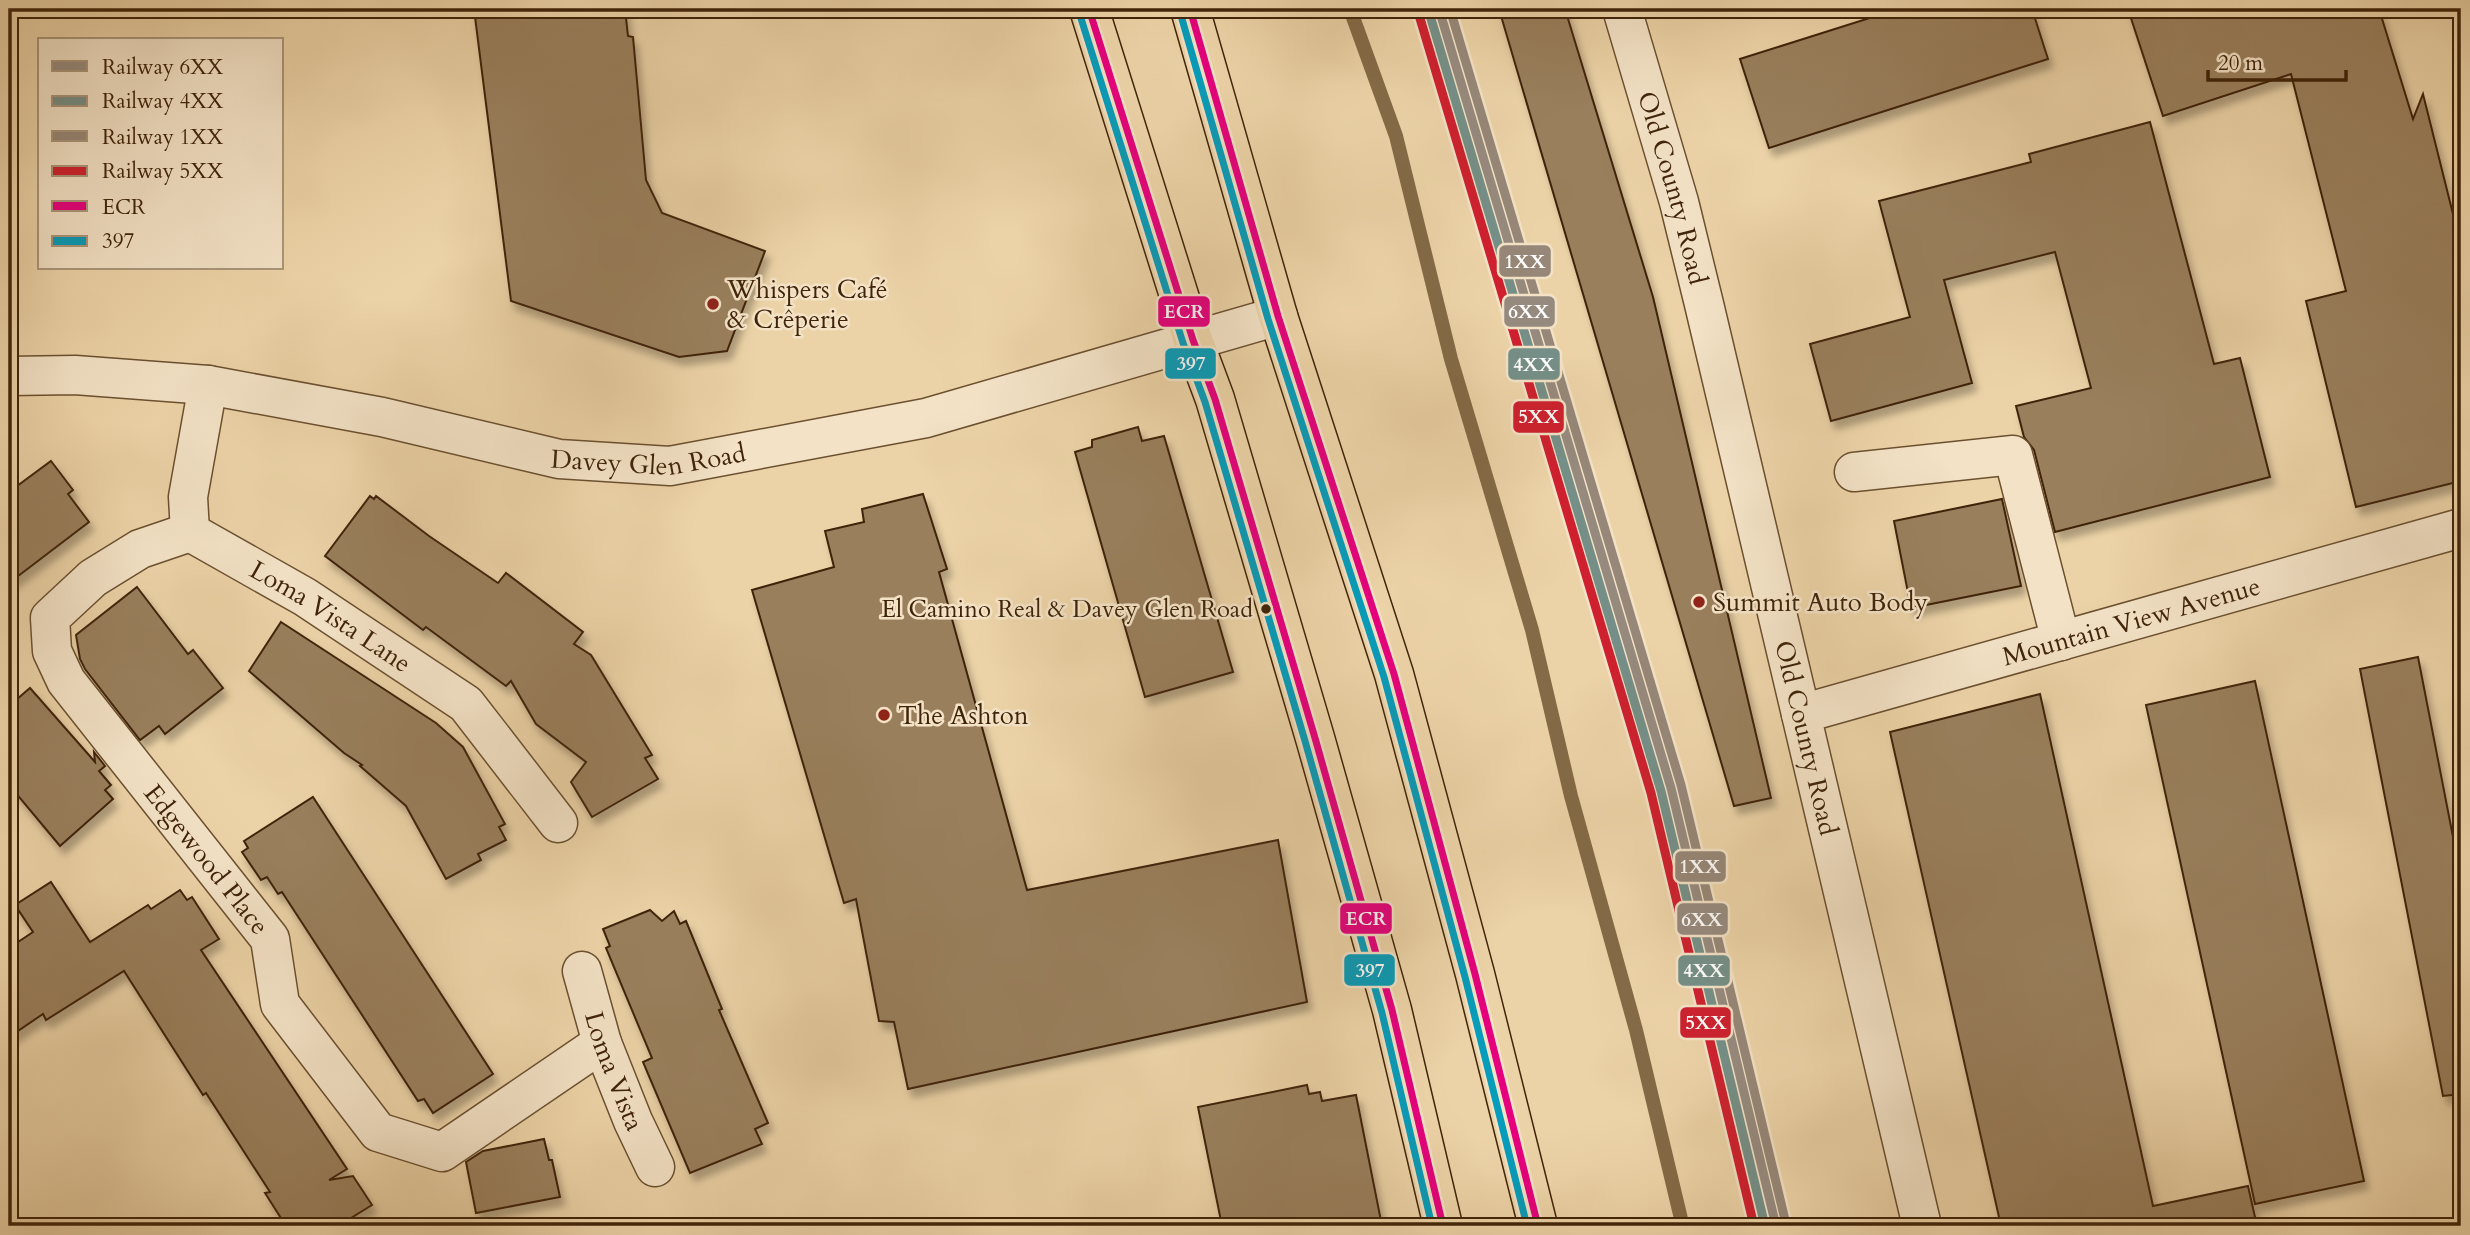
<svg xmlns="http://www.w3.org/2000/svg" width="2470" height="1235" font-family="Cardo,serif">
<style>
.lines{fill:none;stroke-linecap:round;stroke-linejoin:round}
.stream{stroke:#846a47;stroke-width:14}
.building{fill:#997f5b;stroke:#402409;stroke-width:2;filter:url(#shadow)}
.minor-casing{stroke:#6b5030;stroke-width:41}
.major-casing{stroke:#402409;stroke-width:41}
.minor{stroke:#f3e2c6;stroke-width:38}
.major{stroke:#ecd3a7;stroke-width:38}
.bus-1-casing{stroke:#f3e2c6;stroke-width:12}
.bus-2-casing{stroke:#f3e2c6;stroke-width:12}
.bus-1{stroke:#e5007d;stroke-width:7}
.bus-2{stroke:#069cba;stroke-width:7}
.rail-1-casing{stroke:#f3e2c6;stroke-width:14}
.rail-2-casing{stroke:#f3e2c6;stroke-width:14}
.rail-3-casing{stroke:#f3e2c6;stroke-width:14}
.rail-4-casing{stroke:#f3e2c6;stroke-width:14}
.rail-1{stroke:#968a7e;stroke-width:9}
.rail-2{stroke:#758f88;stroke-width:9}
.rail-3{stroke:#968778;stroke-width:9}
.rail-4{stroke:#ce202f;stroke-width:9}
.poi-dot{fill:#8f2418;stroke:#f3e2c6;stroke-width:2.5}
.bus-dot{fill:#402409;stroke:#f3e2c6;stroke-width:2.5}
.labels{text-anchor:middle;dominant-baseline:central;stroke-width:5;stroke-linejoin:round;paint-order:stroke}
.bus-label{font-size:24px;fill:#402409;stroke:#f3e2c6;text-anchor:end}
.street-label{font-size:26px;fill:#402409;stroke:#f3e2c6}
.poi-label{font-size:26px;fill:#402409;stroke:#f3e2c6;text-anchor:start}
.line-badge{stroke:#f3e2c6;stroke-width:2.5}
.badge-label{font-size:19px;text-anchor:middle;font-weight:bold;fill:#fff}
</style>
<defs>
<filter id="shadow"><feDropShadow dx="4.5" dy="8" stdDeviation="3.5" flood-color="#0004"/></filter>
</defs>
<rect width="100%" height="100%" fill="#ecd3a7"/>
<filter id="stains"><feTurbulence type="fractalNoise" baseFrequency=".00286" numOctaves="4"/><feColorMatrix values="0 0 0 0 .2 0 0 0 0 .09 0 0 0 0 .02 0 0 0 .5 -.17"/></filter>
<radialGradient id="worn" r=".72"><stop offset=".6" stop-color="#630" stop-opacity="0"/><stop offset="1" stop-color="#630" stop-opacity=".3"/></radialGradient>
<g class="lines">
<polyline class="stream" points="1350,9 1396,136 1451,359 1532,630 1571,796 1636,1030 1682,1223"/>
</g>
<g class="building">
<polygon points="474,9 625,9 628,36 633,37 646,180 662,213 765,251 727,351 679,357 511,301"/>
<polygon points="1499,9 1565,9 1653,297 1771,798 1734,806"/>
<polygon points="1898,9 2032,9 2048,59 1769,148 1740,59"/>
<polygon points="2128,9 2379,9 2413,119 2423,94 2461,246 2461,481 2356,507 2306,301 2346,291 2291,74 2163,116"/>
<polygon points="2150,122 2214,364 2240,358 2270,477 2055,532 2034,450 2024,437 2016,406 2091,388 2055,252 1944,280 1972,383 1831,421 1810,344 1910,317 1879,201 2031,162 2029,154"/>
<polygon points="1138,427 1142,441 1164,436 1233,672 1145,697 1075,452 1092,447 1092,440"/>
<polygon points="51,461 73,490 68,494 89,522 9,583 9,492"/>
<polygon points="923,494 947,569 939,572 1027,890 1278,840 1307,1002 908,1089 894,1022 879,1021 856,899 844,903 752,590 834,567 825,531 864,522 862,509"/>
<polygon points="370,496 374,499 376,496 429,536 498,583 506,573 583,632 574,644 591,655 652,755 645,758 658,779 592,817 571,782 586,762 536,724 511,681 506,686 426,627 423,630 325,556"/>
<polygon points="2002,499 2021,586 1911,608 1894,521"/>
<polygon points="137,587 188,654 193,650 223,688 165,734 159,726 140,740 85,669 80,659 76,635"/>
<polygon points="281,622 436,723 463,747 505,824 499,827 506,840 478,854 481,860 446,879 406,806 360,766 362,765 344,753 249,671"/>
<polygon points="2418,657 2461,878 2461,1094 2443,1096 2360,669"/>
<polygon points="2255,681 2364,1181 2255,1204 2146,705"/>
<polygon points="30,688 95,762 94,752 105,766 99,771 111,785 105,790 113,799 60,846 9,785 9,706"/>
<polygon points="2040,694 2153,1206 2248,1186 2257,1226 2001,1226 1890,732"/>
<polygon points="313,797 493,1074 433,1113 424,1099 418,1101 282,892 278,894 267,877 261,880 242,852 248,848 244,841"/>
<polygon points="51,882 90,942 148,905 151,909 180,890 187,900 192,897 219,939 201,950 347,1169 329,1180 353,1176 372,1205 338,1226 286,1226 265,1193 270,1192 206,1093 203,1095 124,971 46,1020 43,1014 9,1037 9,948 33,932 15,905"/>
<polygon points="650,910 662,921 674,911 680,924 686,921 722,1009 719,1010 768,1123 755,1129 762,1144 690,1173 643,1062 652,1058 606,948 610,946 603,929"/>
<polygon points="1307,1085 1309,1094 1320,1092 1322,1101 1356,1095 1382,1226 1222,1226 1198,1107"/>
<polygon points="544,1139 549,1160 552,1160 560,1197 476,1213 466,1162 483,1151"/>
</g>
<g class="lines">
<defs>
<g id="minor">
<path id="s1" d="M 1622,9 L 1679,202 L 1704,304 L 1922,1226"/>
<path id="s2" d="M 9,376 L 75,375 L 208,385 L 382,417 L 559,459 L 670,466 L 926,418 L 1278,316"/>
<polyline points="1854,472 2013,455 2061,641"/>
<path id="s3" d="M 190,532 L 140,549 L 93,578 L 50,618 L 52,651 L 66,681 L 270,939 L 280,1004 L 378,1132 L 442,1152 L 602,1043"/>
<path id="s4" d="M 190,532 L 305,597 L 466,704 L 558,823"/>
<polyline points="190,532 188,497 208,385"/>
<path id="s5" d="M 1801,714 L 2461,528"/>
<path id="s6" d="M 582,971 L 602,1043 L 633,1121 L 655,1167"/>
</g>
<g id="major">
<polyline points="1089,9 1193,340 1215,399 1315,738 1392,1010 1443,1226"/>
<polyline points="1190,9 1278,316 1394,674 1475,974 1538,1226"/>
</g>
</defs>
<use href="#minor" class="minor-casing"/>
<use href="#major" class="major-casing"/>
<use href="#minor" class="minor"/>
<use href="#major" class="major"/>
<defs>
<g id="bus-1">
<polyline points="1089,9 1193,340 1215,399 1315,738 1392,1010 1443,1226"/>
<polyline points="1190,9 1278,316 1394,674 1475,974 1538,1226"/>
</g>
<g id="bus-2">
<polyline points="1079,12 1183,343 1205,402 1305,741 1382,1013 1432,1226"/>
<polyline points="1180,12 1268,319 1384,677 1465,977 1527,1226"/>
</g>
</defs>
<use href="#bus-1" class="bus-1-casing"/>
<use href="#bus-2" class="bus-2-casing"/>
<use href="#bus-1" class="bus-1"/>
<use href="#bus-2" class="bus-2"/>
<defs>
<polyline id="rail-1" points="1439,9 1671,788 1776,1226"/>
<polyline id="rail-2" points="1429,12 1661,791 1765,1226"/>
<polyline id="rail-3" points="1450,9 1681,785 1786,1224"/>
<polyline id="rail-4" points="1419,15 1651,793 1754,1226"/>
</defs>
<use href="#rail-1" class="rail-1-casing"/>
<use href="#rail-2" class="rail-2-casing"/>
<use href="#rail-3" class="rail-3-casing"/>
<use href="#rail-4" class="rail-4-casing"/>
<use href="#rail-1" class="rail-1"/>
<use href="#rail-2" class="rail-2"/>
<use href="#rail-3" class="rail-3"/>
<use href="#rail-4" class="rail-4"/>
</g>
<g class="poi-dot">
<circle cx="713" cy="304" r="7"/>
<circle cx="1699" cy="602" r="7"/>
<circle cx="884" cy="715" r="7"/>
</g>
<circle class="bus-dot" cx="1266" cy="609" r="6"/>
<g class="labels">
<g class="bus-label">
<text x="1253" y="609">El Camino Real &amp; Davey Glen Road</text>
</g>
<g class="street-label">
<text stroke="none"><textPath href="#s1" startOffset="186">Old County Road</textPath></text>
<text stroke="none"><textPath href="#s2" startOffset="648">Davey Glen Road</textPath></text>
<text stroke="none"><textPath href="#s4" startOffset="164">Loma Vista Lane</textPath></text>
<text stroke="none"><textPath href="#s5" startOffset="343">Mountain View Avenue</textPath></text>
<text stroke="none"><textPath href="#s1" startOffset="752">Old County Road</textPath></text>
<text stroke="none"><textPath href="#s3" startOffset="460">Edgewood Place</textPath></text>
<text stroke="none"><textPath href="#s6" startOffset="105">Loma Vista</textPath></text>
</g>
<g class="poi-label">
<text x="727" y="289">Whispers Café<tspan x="727" dy="30">&amp; Crêperie</tspan></text>
<text x="1713" y="602">Summit Auto Body</text>
<text x="898" y="715">The Ashton</text>
</g>
</g>
<g class="line-badge">
<rect x="1498" y="244" width="54" height="34" rx="7" fill="#968778"/>
<rect x="1157" y="295" width="54" height="33" rx="7" fill="#e5007d"/>
<rect x="1503" y="295" width="53" height="33" rx="7" fill="#968a7e"/>
<rect x="1164" y="347" width="53" height="33" rx="7" fill="#069cba"/>
<rect x="1507" y="347" width="54" height="34" rx="7" fill="#758f88"/>
<rect x="1512" y="400" width="53" height="34" rx="7" fill="#ce202f"/>
<rect x="1674" y="850" width="53" height="33" rx="7" fill="#968778"/>
<rect x="1339" y="902" width="54" height="33" rx="7" fill="#e5007d"/>
<rect x="1676" y="902" width="53" height="34" rx="7" fill="#968a7e"/>
<rect x="1343" y="953" width="53" height="34" rx="7" fill="#069cba"/>
<rect x="1677" y="954" width="54" height="33" rx="7" fill="#758f88"/>
<rect x="1679" y="1006" width="53" height="33" rx="7" fill="#ce202f"/>
</g>
<g class="badge-label">
<text x="1525" y="268">1XX</text>
<text x="1184" y="318">ECR</text>
<text x="1529" y="318">6XX</text>
<text x="1191" y="370">397</text>
<text x="1534" y="371">4XX</text>
<text x="1539" y="423">5XX</text>
<text x="1700" y="873">1XX</text>
<text x="1366" y="925">ECR</text>
<text x="1702" y="926">6XX</text>
<text x="1370" y="977">397</text>
<text x="1704" y="977">4XX</text>
<text x="1706" y="1029">5XX</text>
</g>
<rect width="2470" height="1235" fill="none" stroke="#ecd3a7" stroke-width="35"/>
<rect x="10" y="10" width="2449" height="1214" fill="none" stroke="#402409" stroke-width="3.5"/>
<rect x="18" y="18" width="2435" height="1200" fill="none" stroke="#402409" stroke-width="2"/>
<rect x="38" y="38" width="245" height="231" fill="#f3e2c6" stroke="#ab967a" stroke-width="2"/>
<rect x="52" y="61" width="35" height="10" fill="#968a7e" stroke="#ab967a" stroke-width="2"/>
<text x="102" y="74" font-size="21" fill="#402409">Railway 6XX</text>
<rect x="52" y="96" width="35" height="10" fill="#758f88" stroke="#ab967a" stroke-width="2"/>
<text x="102" y="108" font-size="21" fill="#402409">Railway 4XX</text>
<rect x="52" y="131" width="35" height="10" fill="#968778" stroke="#ab967a" stroke-width="2"/>
<text x="102" y="144" font-size="21" fill="#402409">Railway 1XX</text>
<rect x="52" y="166" width="35" height="10" fill="#ce202f" stroke="#ab967a" stroke-width="2"/>
<text x="102" y="178" font-size="21" fill="#402409">Railway 5XX</text>
<rect x="52" y="201" width="35" height="10" fill="#e5007d" stroke="#ab967a" stroke-width="2"/>
<text x="102" y="214" font-size="21" fill="#402409">ECR</text>
<rect x="52" y="236" width="35" height="10" fill="#069cba" stroke="#ab967a" stroke-width="2"/>
<text x="102" y="248" font-size="21" fill="#402409">397</text>
<path d="M2208 70v10h138v-10" fill="none" stroke="#402409" stroke-width="3.5"/>
<text x="2218" y="70" font-size="21" fill="#402409" stroke="#f3e2c6" stroke-width="5" paint-order="stroke">20 m</text>
<rect width="100%" height="100%" filter="url(#stains)"/>
<rect width="100%" height="100%" fill="url(#worn)"/>
</svg>
